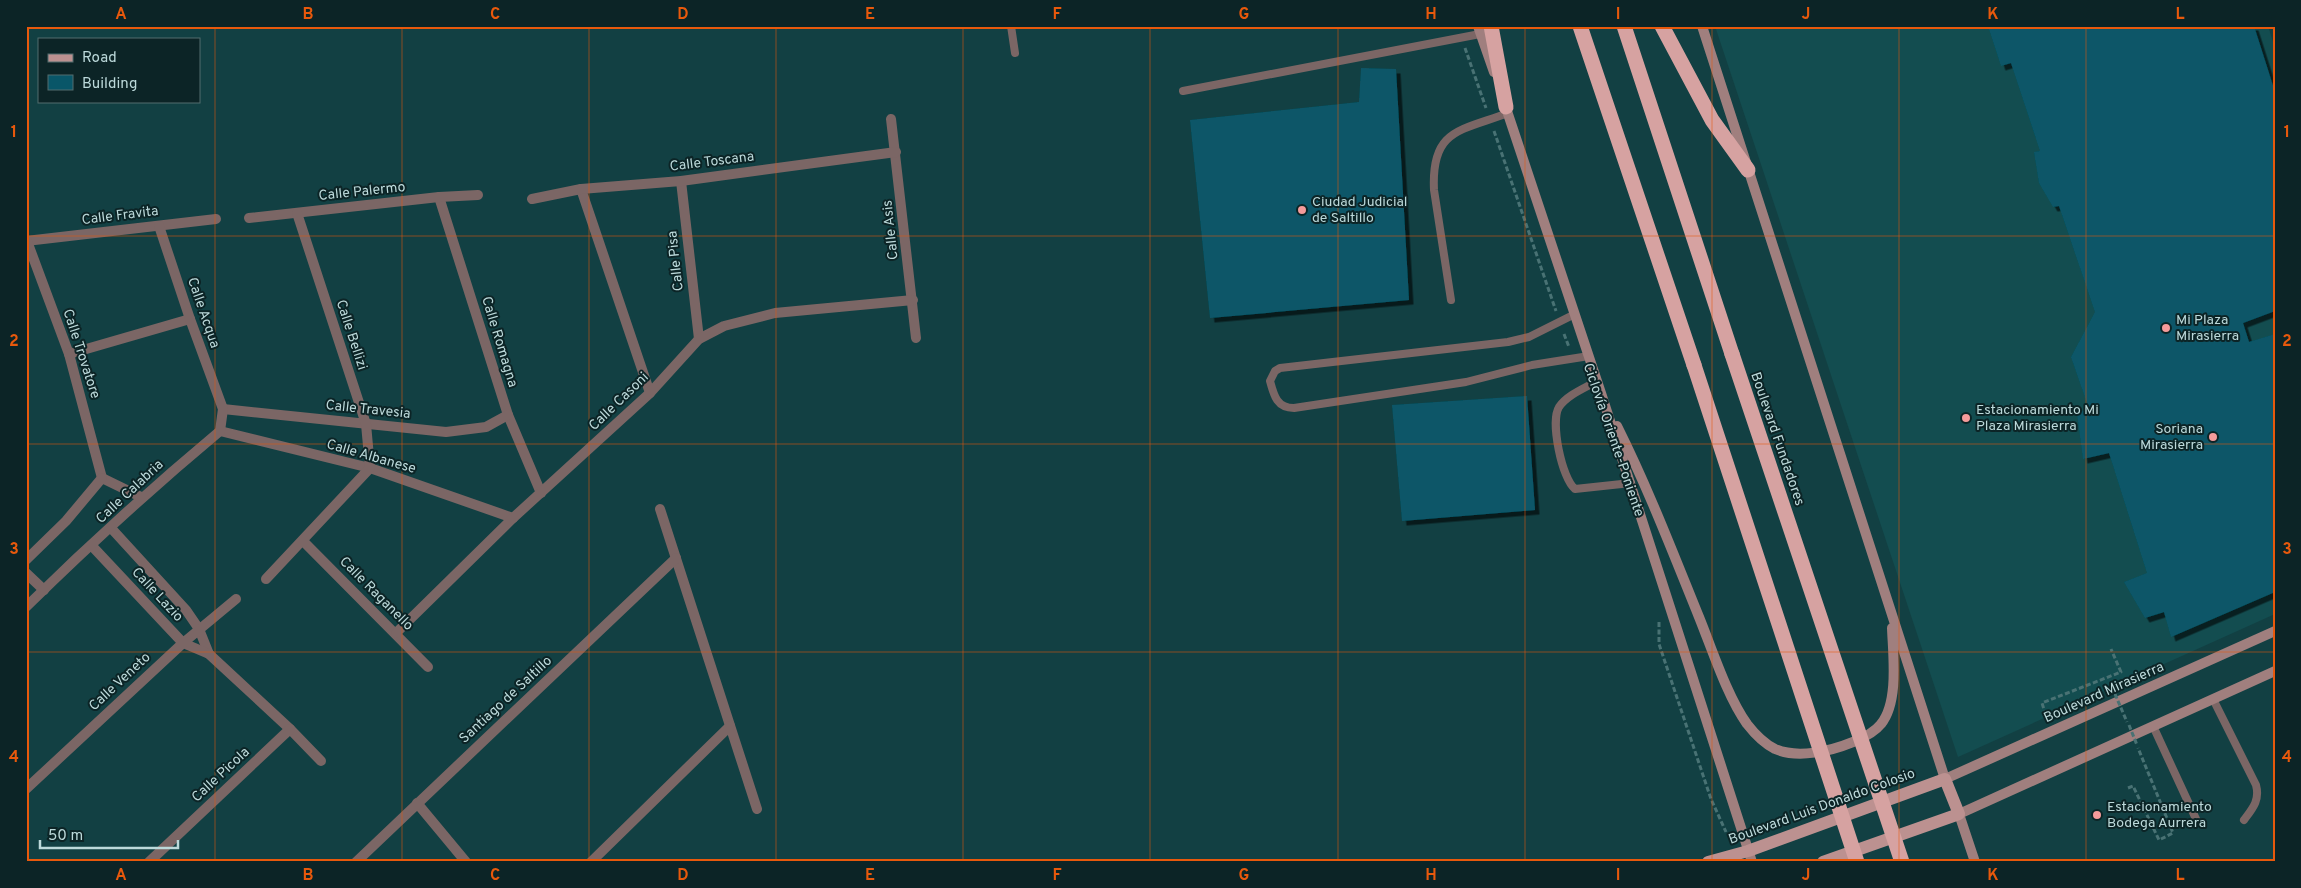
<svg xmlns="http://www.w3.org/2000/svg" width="2301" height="888" font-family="Overpass,sans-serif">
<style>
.built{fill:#134d50}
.building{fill:#095668;filter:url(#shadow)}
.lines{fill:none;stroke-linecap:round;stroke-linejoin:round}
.path{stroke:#497274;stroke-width:3;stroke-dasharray:5 2.5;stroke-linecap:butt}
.lane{stroke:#7b6665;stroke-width:8}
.street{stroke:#7b6665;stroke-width:10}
.secondary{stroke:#a07f7e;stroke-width:10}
.primary{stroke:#bc9190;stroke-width:12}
.highway{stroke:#d6a2a1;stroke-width:15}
.path-bridge{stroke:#497274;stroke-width:3;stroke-dasharray:5 2.5;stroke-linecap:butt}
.highway-bridge{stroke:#d6a2a1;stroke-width:15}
.grid{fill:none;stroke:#e8590c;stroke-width:1;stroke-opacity:0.55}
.poi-dot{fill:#f59b9b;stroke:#0c2426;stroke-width:2}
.labels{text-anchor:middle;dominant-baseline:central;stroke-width:4;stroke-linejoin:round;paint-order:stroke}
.street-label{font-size:14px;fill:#bcd9da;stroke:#0c2426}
.poi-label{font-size:14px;fill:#bcd9da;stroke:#0c2426;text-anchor:start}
.neatline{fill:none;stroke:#e8590c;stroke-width:2}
.grid-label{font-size:16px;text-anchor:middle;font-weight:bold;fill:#e8590c}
</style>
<defs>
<filter id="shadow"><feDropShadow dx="4.5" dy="4.5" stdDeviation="0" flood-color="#0009"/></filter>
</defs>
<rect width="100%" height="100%" fill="#124043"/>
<polygon class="built" points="1715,26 2268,26 2275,48 2275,614 1958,757"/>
<g class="building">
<polygon points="1988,26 2254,26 2275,92 2275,311 2243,323 2249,342 2275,334 2275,592 2171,637 2164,612 2145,618 2124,582 2147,573 2109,453 2083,459 2077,413 2089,409 2071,357 2095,312 2059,206 2053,207 2039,183 2034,152 2040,151 2011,63 2001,66"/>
<polygon points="1361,68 1396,69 1409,300 1210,318 1190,120 1359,102"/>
<polygon points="1527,396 1535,510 1402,521 1392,405"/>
</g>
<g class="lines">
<g class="path">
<polyline points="1465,48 1486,108"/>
<polyline points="1494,131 1556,311"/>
<polyline points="1564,334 1569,347"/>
<polyline points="1659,622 1659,644 1711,799 1726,832"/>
<polyline points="2052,713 2046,716 2042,703 2121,672 2111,649"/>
<polyline points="2128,788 2133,786 2159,840 2173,833 2138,748"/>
</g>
<g class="lane">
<polyline points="1011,26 1015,53"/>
<polyline points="1183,91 1480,34"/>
<path d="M 1451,300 L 1434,190 C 1431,129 1460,131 1508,113"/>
<path d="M 1575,314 L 1529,337 L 1508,342 L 1280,368 L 1275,371 L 1270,381 C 1274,396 1277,408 1294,408 L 1466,382 L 1532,365 L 1589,356"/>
<path d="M 1597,381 C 1585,388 1567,395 1559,407 C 1550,422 1562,479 1575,489 L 1631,483"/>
<path d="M 2213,699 L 2256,785 C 2260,800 2253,808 2244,820"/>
<polyline points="2153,726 2196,819"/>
</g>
<g class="street">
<polyline points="891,119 916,338"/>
<polyline points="681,181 699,339"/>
<polyline points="581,189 650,393"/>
<polyline points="439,197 508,415 541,493"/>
<polyline points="532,199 581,189 681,181 896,152"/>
<polyline points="249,218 439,197 478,195"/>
<polyline points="26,241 216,219"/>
<polyline points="27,241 69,354 102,478"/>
<polyline points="69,354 190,319"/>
<polyline points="223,409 446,432 486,427 508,415"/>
<polyline points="220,431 370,468 513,518"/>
<polyline points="102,478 141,497"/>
<polyline points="660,509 757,809"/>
<polyline points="111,528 186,610 199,629 209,654"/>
<polyline points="303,541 428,667"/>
<polyline points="92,546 183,643 209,654 290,729 321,761"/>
<polyline points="26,560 66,521 102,478"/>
<polyline points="26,573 44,590"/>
<polyline points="266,579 370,468 366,424 297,213"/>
<path d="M 26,607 C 88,546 153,487 220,431 L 223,409 L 190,319 L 159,226"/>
<polyline points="396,633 513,518 650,393 699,339 724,326 775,313 913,300"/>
<polyline points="26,789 183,643 236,599"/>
<polyline points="417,803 466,862"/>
<polyline points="149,862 290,729"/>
<polyline points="356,862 676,558"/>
<polyline points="591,862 730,726"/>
</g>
<g class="secondary">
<polyline points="1478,26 1494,72"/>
<polyline points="1702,26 1945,779 2275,631"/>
<polyline points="1504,102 1601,393 1752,862"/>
<path d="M 1617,426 C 1648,488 1673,553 1699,617 C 1712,649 1727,696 1747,724 C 1754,733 1765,744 1775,749 C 1798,759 1831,751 1853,742 C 1863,738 1874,733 1881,724 C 1899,702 1893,655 1892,628"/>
<polyline points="1975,862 1959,814 2275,671"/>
</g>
<polyline class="primary" points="1708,862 1748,851 1945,779 1959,814 1823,862"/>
<g class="highway">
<polyline points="1491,26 1506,107"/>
<polyline points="1580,26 1694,365"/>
<polyline points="1624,26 1732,354"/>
<polyline points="1662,26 1712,120 1748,170"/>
</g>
<g class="path-bridge">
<polyline points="2112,687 2127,722"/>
<polyline points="2129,725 2137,745"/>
</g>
<g class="highway-bridge">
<polyline points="1732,354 1902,862"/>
<polyline points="1694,365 1857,862"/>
</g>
</g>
<path class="grid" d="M 215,26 L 215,862M 402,26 L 402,862M 589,26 L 589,862M 776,26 L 776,862M 963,26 L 963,862M 1150,26 L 1150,862M 1338,26 L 1338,862M 1525,26 L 1525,862M 1712,26 L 1712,862M 1899,26 L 1899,862M 2086,26 L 2086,862M 26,236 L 2275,236M 26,444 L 2275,444M 26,652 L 2275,652"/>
<g class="poi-dot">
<circle cx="1302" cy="210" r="5"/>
<circle cx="2166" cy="328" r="5"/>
<circle cx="1966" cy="418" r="5"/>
<circle cx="2213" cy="437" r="5"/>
<circle cx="2097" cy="815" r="5"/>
</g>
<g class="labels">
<g class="street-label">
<text transform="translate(712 162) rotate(-7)">Calle Toscana</text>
<text transform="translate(362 192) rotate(-6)">Calle Palermo</text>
<text transform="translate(120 216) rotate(-7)">Calle Fravita</text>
<text transform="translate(891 230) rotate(-96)">Calle Asis</text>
<text transform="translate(676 261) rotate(-96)">Calle Pisa</text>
<text transform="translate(203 313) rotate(71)">Calle Acqua</text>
<text transform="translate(351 335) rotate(72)">Calle Bellizi</text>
<text transform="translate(499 342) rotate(73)">Calle Romagna</text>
<text transform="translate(81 354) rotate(72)">Calle Trovatore</text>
<text transform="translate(619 402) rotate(-44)">Calle Casoni</text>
<text transform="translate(368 410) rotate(6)">Calle Travesia</text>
<text transform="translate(1777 439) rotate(71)">Boulevard Fundadores</text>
<text transform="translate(1613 440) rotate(71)">Ciclovía Oriente-Poniente</text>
<text transform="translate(371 457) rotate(16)">Calle Albanese</text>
<text transform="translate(130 492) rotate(-43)">Calle Calabria</text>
<text transform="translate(376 594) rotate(45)">Calle Raganello</text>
<text transform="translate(157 595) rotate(47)">Calle Lazio</text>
<text transform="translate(120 682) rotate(-43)">Calle Veneto</text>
<text transform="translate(2104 693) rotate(-24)">Boulevard Mirasierra</text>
<text transform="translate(506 700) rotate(-43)">Santiago de Saltillo</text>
<text transform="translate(221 775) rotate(-43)">Calle Picola</text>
<text transform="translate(1822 807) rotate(-20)">Boulevard Luis Donaldo Colosio</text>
</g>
<g class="poi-label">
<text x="1312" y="202">Ciudad Judicial<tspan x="1312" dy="16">de Saltillo</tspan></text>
<text x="2176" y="320">Mi Plaza<tspan x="2176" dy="16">Mirasierra</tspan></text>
<text x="1976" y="410">Estacionamiento Mi<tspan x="1976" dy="16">Plaza Mirasierra</tspan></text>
<text x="2203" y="429" text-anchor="end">Soriana<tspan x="2203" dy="16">Mirasierra</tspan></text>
<text x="2107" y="807">Estacionamiento<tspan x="2107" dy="16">Bodega Aurrera</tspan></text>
</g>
</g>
<rect width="2301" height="888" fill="none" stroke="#0c2426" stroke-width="55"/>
<rect x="38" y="38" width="162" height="65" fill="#0c2426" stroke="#526c6e"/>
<rect x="48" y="54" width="25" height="8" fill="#bc9190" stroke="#526c6e"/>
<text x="82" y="62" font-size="15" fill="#bcd9da">Road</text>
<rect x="48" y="75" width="25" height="15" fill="#095668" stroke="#526c6e"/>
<text x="82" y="88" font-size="15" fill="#bcd9da">Building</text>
<path d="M40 840v8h138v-8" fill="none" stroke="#bcd9da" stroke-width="2.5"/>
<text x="48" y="840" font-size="15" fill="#bcd9da" stroke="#0c2426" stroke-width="4" paint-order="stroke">50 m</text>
<rect x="28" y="28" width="2246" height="832" class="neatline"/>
<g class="grid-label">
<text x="121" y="19">A</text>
<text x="308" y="19">B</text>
<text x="495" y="19">C</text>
<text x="683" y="19">D</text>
<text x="870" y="19">E</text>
<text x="1057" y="19">F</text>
<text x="1244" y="19">G</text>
<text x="1431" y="19">H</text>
<text x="1618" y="19">I</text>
<text x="1806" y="19">J</text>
<text x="1993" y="19">K</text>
<text x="2180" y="19">L</text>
<text x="14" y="137">1</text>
<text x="2287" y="137">1</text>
<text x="14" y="346">2</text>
<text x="2287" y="346">2</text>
<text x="14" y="554">3</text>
<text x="2287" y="554">3</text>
<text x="14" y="762">4</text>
<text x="2287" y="762">4</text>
<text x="121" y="880">A</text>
<text x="308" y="880">B</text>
<text x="495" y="880">C</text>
<text x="683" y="880">D</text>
<text x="870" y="880">E</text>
<text x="1057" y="880">F</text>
<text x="1244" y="880">G</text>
<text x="1431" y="880">H</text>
<text x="1618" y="880">I</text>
<text x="1806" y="880">J</text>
<text x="1993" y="880">K</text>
<text x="2180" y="880">L</text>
</g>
</svg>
